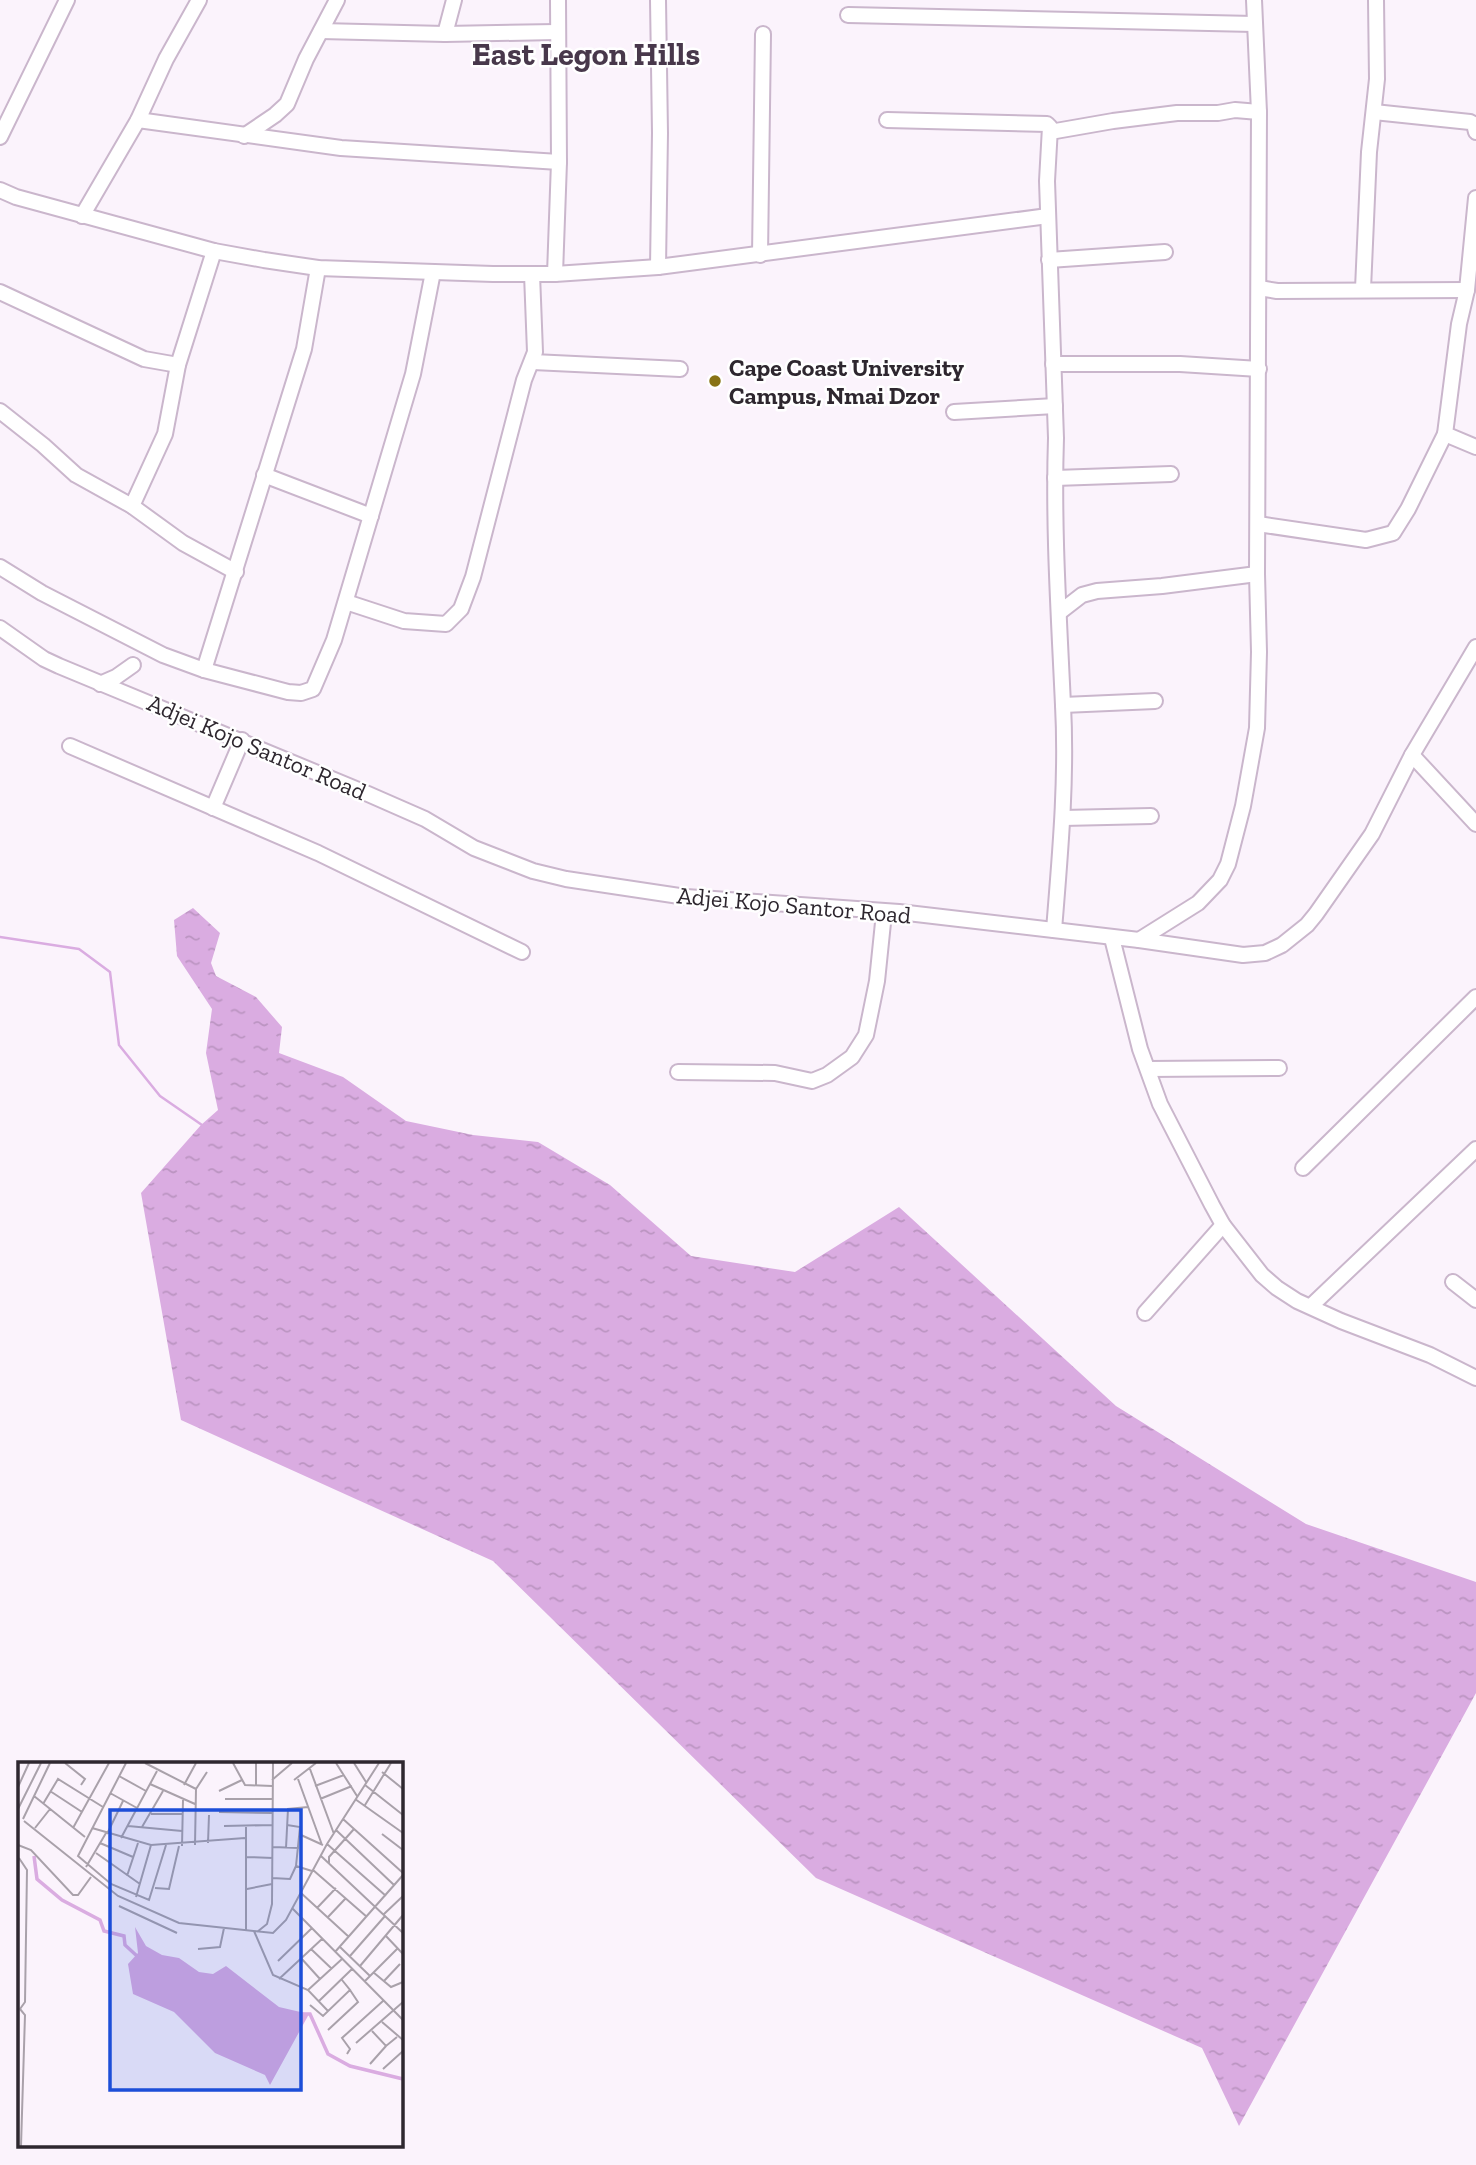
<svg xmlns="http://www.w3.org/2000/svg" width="1476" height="2165" font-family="'Zilla Slab',serif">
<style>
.water{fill:url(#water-ripples)}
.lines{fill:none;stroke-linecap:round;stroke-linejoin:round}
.stream{stroke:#daace1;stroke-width:2.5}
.minor-casing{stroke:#cab6cc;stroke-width:18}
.minor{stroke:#fff;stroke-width:14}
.poi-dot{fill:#887315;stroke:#fff;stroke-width:2.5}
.labels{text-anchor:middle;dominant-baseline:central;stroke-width:5;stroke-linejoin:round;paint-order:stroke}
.poi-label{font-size:24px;font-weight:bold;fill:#2e272f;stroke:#fff;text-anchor:start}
.street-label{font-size:24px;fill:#2e272f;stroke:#fff}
.district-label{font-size:32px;font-weight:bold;fill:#48384b;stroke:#fff}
.inset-river{fill:none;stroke:#daace1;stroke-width:3.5}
.inset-road{fill:none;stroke:#a9a1aa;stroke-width:2}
.view{fill:#1d4ed8;fill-opacity:0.15;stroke:#1d4ed8;stroke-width:3.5}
.inset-edge{fill:none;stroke:#2e272f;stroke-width:3.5}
</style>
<defs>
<pattern id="water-ripples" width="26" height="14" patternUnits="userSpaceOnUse" patternTransform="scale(1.75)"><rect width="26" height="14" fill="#daace1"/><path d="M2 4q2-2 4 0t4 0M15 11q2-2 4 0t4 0" fill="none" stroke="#bb94c1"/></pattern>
</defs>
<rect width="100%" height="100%" fill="#fbf3fc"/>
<polygon class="water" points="193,908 220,933 211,963 216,976 256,997 282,1027 279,1053 343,1077 406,1121 473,1135 538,1142 610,1185 691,1256 795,1272 899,1207 1116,1406 1306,1524 1476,1582 1476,1693 1239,2126 1202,2048 816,1878 493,1561 181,1420 141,1193 201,1125 218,1110 206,1053 212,1009 177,956 174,920"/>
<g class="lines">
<polyline class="stream" points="0,937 79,949 110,972 119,1045 160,1096 202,1125"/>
<defs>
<g id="minor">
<polyline points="848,15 1254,24"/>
<polyline points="321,31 445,34 557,32"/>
<polyline points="445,34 454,0"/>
<polyline points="1374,112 1470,122 1474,124 1476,132"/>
<polyline points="138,120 341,148 559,162"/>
<path d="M 887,120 L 1047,124 L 1050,127 L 1047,181 L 1056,438 C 1053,527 1059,617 1063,705 C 1067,780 1060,855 1054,930"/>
<polyline points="1050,132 1113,121 1177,113 1218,113 1235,110 1259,112"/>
<polyline points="244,136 275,115 287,104 306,59 337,0"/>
<polyline points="0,137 67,0"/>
<polyline points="0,190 16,197 214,251 264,260 318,268 493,274 555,274 658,267 1048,216"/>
<polyline points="1476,198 1467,290 1459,324 1445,434 1476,447"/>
<polyline points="82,216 138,120 166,59 199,0"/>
<polyline points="760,255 763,34"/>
<polyline points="1049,260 1165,252"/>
<polyline points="658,267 660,133 658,0"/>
<polyline points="555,274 559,162 558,0"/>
<polyline points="1259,288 1277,291 1467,290"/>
<polyline points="1363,289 1369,152 1377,79 1376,0"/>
<polyline points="0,292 144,359 178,365"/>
<polyline points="533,362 680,369"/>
<polyline points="1053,364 1180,364 1259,369"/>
<polyline points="0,411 43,445 76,475 132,506 183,543 236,572"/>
<polyline points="954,412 1055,406"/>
<polyline points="264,475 371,516"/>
<polyline points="1055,478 1171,474"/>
<polyline points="132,506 165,434 178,365 214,251"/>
<polyline points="1258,524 1366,540 1393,533 1408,509 1445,434"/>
<polyline points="0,567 42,593 163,655 204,670 288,692 301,693 313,689 334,640 413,374 433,272"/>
<polyline points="346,602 404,621 446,624 461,609 473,577 524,380 535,352 532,274"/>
<polyline points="1060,612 1082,595 1097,591 1162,586 1257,574"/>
<polyline points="0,628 44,659 59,666 368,794 425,819 474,848 533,871 566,879 686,897 899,912 1139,940 1243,955 1265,953 1282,945 1307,925 1316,914 1372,834 1412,755 1476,647"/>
<polyline points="204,670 304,349 318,268"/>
<polyline points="100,684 116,677 133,665"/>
<polyline points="1063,705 1155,701"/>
<polyline points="70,746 318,853 522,952"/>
<polyline points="1412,755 1476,824"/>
<polyline points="213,808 242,740"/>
<polyline points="1063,818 1151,816"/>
<polyline points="1112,938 1140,1049 1160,1104 1212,1205 1223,1225 1262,1275 1277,1288 1297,1301 1341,1321 1430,1355 1476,1378"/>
<polyline points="1139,940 1198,903 1220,880 1228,864 1243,806 1257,728 1259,652 1257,574 1259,112 1254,0"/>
<polyline points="1148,1069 1279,1068"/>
<polyline points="678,1072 775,1073 812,1081 827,1075 852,1057 866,1035 877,981 884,913"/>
<polyline points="1303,1168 1476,997"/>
<polyline points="1453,1282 1476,1300"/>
<polyline points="1311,1306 1476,1149"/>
<polyline points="1145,1313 1223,1225"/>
</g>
</defs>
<use href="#minor" class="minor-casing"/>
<use href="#minor" class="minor"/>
</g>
<circle class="poi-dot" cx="715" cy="381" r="7"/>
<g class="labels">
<g class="poi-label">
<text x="729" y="367">Cape Coast University<tspan x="729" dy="28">Campus, Nmai Dzor</tspan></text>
</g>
<g class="street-label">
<text transform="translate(257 747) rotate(23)">Adjei Kojo Santor Road</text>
<text transform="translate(794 905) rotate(5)">Adjei Kojo Santor Road</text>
</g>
<g class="district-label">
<text x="586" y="54">East Legon Hills</text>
</g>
</g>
<g transform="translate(18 1762)">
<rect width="385" height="385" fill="#fbf3fc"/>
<path d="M 117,165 L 128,184 L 144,193 L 161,196 L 181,210 L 195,212 L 208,204 L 261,245 L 291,252 L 252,323 L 247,313 L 197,291 L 156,250 L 115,232 L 110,202 L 120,191 Z" fill="#daace1"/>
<path class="inset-river" d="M 16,94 L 19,117 L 44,138 L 82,158 L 86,169 L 106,174 L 107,183 L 119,194M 283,252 L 292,252 L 310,292 L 332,304 L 385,317"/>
<path class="inset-road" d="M 47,1 L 67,17 L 63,23M 108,1 L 60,94 L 93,122 L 131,138 L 148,83M 127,1 L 178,27M 215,1 L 227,23 L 254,24M 318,1 L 339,34M 336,1 L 348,20M 292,7 L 316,72M 364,10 L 385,27M 101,14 L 128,29M 280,17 L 304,83M 254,18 L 274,1M 276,18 L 298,1M 132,22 L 177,42M 166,23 L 178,1M 347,23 L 385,53M 238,24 L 238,1M 297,24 L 326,13M 0,25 L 11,1M 32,29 L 64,50M 201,29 L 224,18M 92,31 L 119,46M 16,34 L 67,75M 207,37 L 254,37M 302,37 L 334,24M 337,37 L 385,71M 25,42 L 40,17 L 85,45M 347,43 L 373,1M 0,47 L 23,1M 201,50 L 254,51M 133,52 L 164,52M 5,57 L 32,1M 325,57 L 385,111M 6,59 L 100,134 L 161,161 L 255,171 L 268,158 L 309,82 L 361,1M 269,63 L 282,65 L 278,104 L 294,109M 110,64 L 164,69M 206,64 L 254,63M 124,65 L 145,29M 228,65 L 228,168M 17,66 L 32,47M 55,66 L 91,1M 74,66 L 133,83 L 227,76M 318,68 L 376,123M 89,72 L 105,39M 364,72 L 385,88M 283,73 L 305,83M 103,76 L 139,9M 82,81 L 115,95M 190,81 L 191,53M 309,82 L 368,134M 0,83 L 13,88 L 55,133 L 60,133 L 73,115M 177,83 L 178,27 L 189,10M 164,84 L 165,38M 255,85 L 281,86M 268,86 L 270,47 L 290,45M 78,91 L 122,122M 303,94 L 385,171M 228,95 L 255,96M 1,96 L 9,108 L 7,240 L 2,247M 311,101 L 311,95 L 336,67M 68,105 L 88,71M 295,108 L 349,155M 109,114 L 120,81M 254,116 L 272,117 L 278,104M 137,126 L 151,127 L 161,84M 229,127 L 254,122M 283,131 L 331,175M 118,135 L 133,83M 101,144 L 159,171M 274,146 L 385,258M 299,146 L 318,126M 366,152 L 385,134M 310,155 L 328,136M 236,169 L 255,213 L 290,228 L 310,249M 239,170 L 249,162 L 254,142 L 255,1M 367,173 L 385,192M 322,185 L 352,214M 180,187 L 202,185 L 206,166M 293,187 L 314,207M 317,190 L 385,113M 332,194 L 367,154M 283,196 L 302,217M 260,199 L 294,166M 342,204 L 385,153M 355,210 L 373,225 L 385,220M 261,217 L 305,176M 366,219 L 382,202M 346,220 L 380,186M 290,228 L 324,197M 301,239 L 334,207M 292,243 L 305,254 L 332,228 L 324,218M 2,247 L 7,253 L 3,384M 364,260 L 385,278M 310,268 L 340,240 L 332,228M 354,269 L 368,284 L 379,275M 338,281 L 385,240M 329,292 L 332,287 L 324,276 L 365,239M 352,302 L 368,284M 365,307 L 385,289"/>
<path class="view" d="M 92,48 L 283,48 L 283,328 L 92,328 Z"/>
<rect width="385" height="385" class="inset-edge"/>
</g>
</svg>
